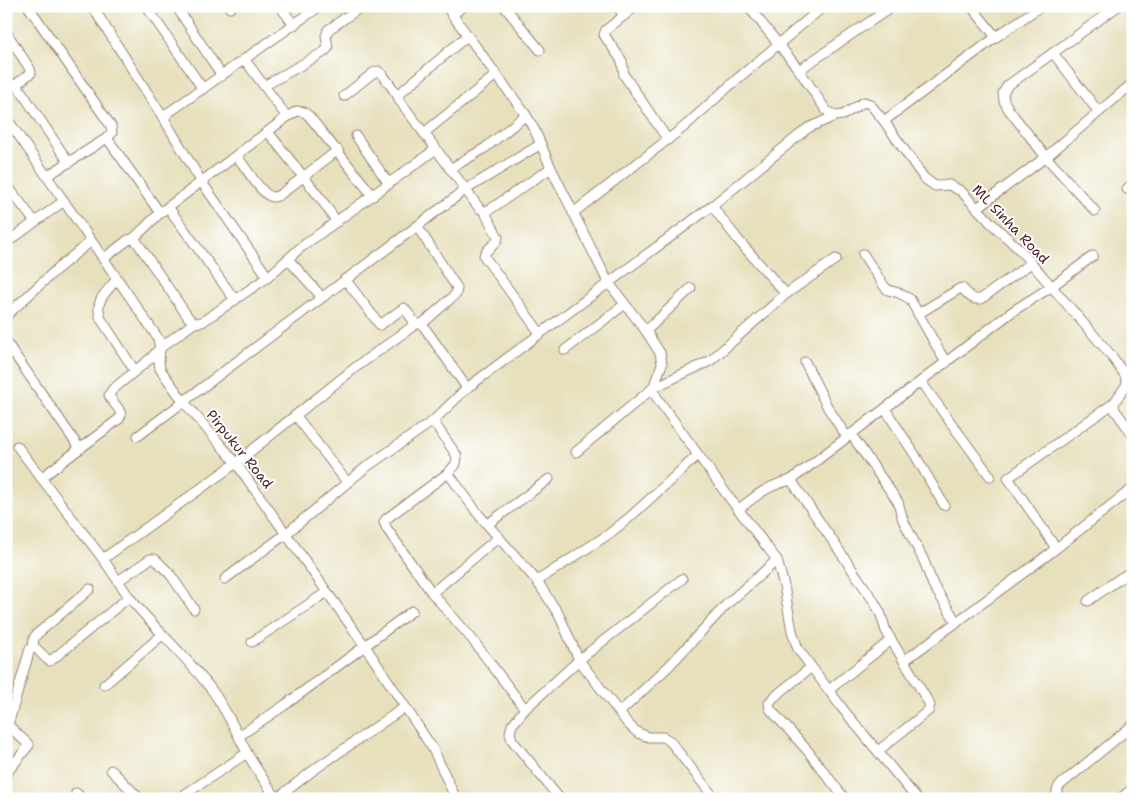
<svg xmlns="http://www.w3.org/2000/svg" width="1139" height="805" font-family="'Shantell Sans',sans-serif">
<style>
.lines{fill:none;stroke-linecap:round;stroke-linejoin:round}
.street-casing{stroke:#988074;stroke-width:11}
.street{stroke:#fff;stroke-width:9}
.labels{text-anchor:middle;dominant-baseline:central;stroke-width:4;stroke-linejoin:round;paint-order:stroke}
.street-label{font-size:14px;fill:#4a1f2b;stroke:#fff}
</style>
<rect width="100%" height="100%" fill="#fff"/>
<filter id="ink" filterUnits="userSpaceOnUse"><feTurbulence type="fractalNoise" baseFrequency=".02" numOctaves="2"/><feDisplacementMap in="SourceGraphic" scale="10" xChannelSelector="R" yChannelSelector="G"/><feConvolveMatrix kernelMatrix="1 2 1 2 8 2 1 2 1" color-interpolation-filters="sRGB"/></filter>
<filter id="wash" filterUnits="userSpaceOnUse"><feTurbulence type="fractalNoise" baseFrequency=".0096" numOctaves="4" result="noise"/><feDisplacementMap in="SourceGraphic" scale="20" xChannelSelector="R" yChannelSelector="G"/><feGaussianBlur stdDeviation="1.12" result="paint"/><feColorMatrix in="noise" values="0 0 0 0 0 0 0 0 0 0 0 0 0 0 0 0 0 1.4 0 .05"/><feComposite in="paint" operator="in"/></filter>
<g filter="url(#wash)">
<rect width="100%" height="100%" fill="#e7e0bd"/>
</g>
<g filter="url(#ink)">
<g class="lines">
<defs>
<g id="street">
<polyline points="28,6 111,126 112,133 107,138 47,176"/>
<polyline points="92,6 164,119"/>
<polyline points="146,6 203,89"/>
<polyline points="176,6 222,76"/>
<polyline points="229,6 230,8"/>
<polyline points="280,6 294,25"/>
<polyline points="446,6 526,115 535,131 551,168 608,282 646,331 660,353 662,364 653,388 657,398 728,496 777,560 784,586 792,631 798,649 842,708 917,799"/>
<polyline points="504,6 540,50"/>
<polyline points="617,6 624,16"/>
<polyline points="636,6 606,30 604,35 622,61 624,75 668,140"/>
<polyline points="748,6 799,70 826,110 835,116 843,115 864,102 870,104 884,121 924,178 935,186 949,185 961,191 990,222 1020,250 1110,354 1125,375 1127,384 1114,403 1008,478 1056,548"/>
<polyline points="971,6 996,37"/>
<polyline points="452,15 464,6"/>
<polyline points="6,32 30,69 31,73 15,85"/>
<polyline points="1053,53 1098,111"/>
<polyline points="245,60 287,117"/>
<polyline points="799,70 893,6"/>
<polyline points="264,86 324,52 328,48 326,36 328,30 362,6"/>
<polyline points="6,87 11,84 19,88 69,163"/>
<polyline points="344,96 373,73 378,71 383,75 398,96"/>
<polyline points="6,117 158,338 160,348 159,361 160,369 165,376 184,402 236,463 365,646 433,749 456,799"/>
<polyline points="884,121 996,37 1041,6"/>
<polyline points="268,132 321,199 337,222"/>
<polyline points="424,133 496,75"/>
<polyline points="356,136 389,184"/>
<polyline points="107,138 160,213"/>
<polyline points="436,149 399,100 398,96 401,92 467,36"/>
<path d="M 237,156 C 243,164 261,193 270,196 C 273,198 278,196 281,194 L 338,150"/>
<polyline points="450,169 485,148 526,115"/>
<polyline points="6,184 35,222"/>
<polyline points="1127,189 1133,183"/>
<polyline points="712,206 739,241 786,294"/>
<polyline points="168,207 235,300"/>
<polyline points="977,208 1046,157 1133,83"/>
<path d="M 484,211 L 498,237 C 497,246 486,247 484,256 L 540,333"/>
<polyline points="1095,211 1046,157 1009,110 1004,101 1003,93 1007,86 1118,6"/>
<polyline points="573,213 684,127 736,80 818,11"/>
<polyline points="417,226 457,288 456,294 422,324"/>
<polyline points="133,239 160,213 287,117 297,111 304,112 309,116 373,196"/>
<polyline points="6,243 64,201"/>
<polyline points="863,254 884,286 888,290 899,293 910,299 946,363"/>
<polyline points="103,259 128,240 133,239 137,242 188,317 194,323 202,322 268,277 300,248 436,149 479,208 484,211 489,210 551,168"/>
<polyline points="288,259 321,296"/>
<polyline points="268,277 201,181 164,119 168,113 320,6"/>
<path d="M 117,279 C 105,294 94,300 101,319 L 135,371"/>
<polyline points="345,279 380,325 404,308 416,324"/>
<path d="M 918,314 L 959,289 L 962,288 C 968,294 972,301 981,299 L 1031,263"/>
<polyline points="6,316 57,269 91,241"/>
<polyline points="646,331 691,288"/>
<polyline points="6,342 80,449"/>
<polyline points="565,350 625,304"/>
<polyline points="805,362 828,408 847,437"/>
<polyline points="921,382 990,476"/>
<polyline points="1114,403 1115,410 1133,435"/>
<polyline points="885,409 915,455 944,505"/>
<polyline points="296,416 347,482"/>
<polyline points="433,421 457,456 456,464 448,473"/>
<polyline points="851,434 898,502 903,520 924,561 933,585 957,623"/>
<polyline points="138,436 465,190 541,144"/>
<polyline points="17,446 103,559"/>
<polyline points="576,452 653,388 710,361 786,294 836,259"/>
<path d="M 41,478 L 119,419 L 121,415 C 120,407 112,403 109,395 L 112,390 L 151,358 L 160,348 L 194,323"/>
<polyline points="791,480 873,600 880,612 886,631 904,661"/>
<path d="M 739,509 C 758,494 767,486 791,480 L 1013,311 L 1051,287 L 1093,256"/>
<polyline points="488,524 549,479"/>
<polyline points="225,579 287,533 365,468 433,421 467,388 712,206 808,128 835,116"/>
<polyline points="682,579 579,660 559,615 537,581 609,534 630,517 698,455"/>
<polyline points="118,581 150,559 155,559 170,574 194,609"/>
<polyline points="432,593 499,537"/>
<path d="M 129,597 C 155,629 186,656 211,689 C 226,709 236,731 247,753 C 256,769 266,783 276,798"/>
<polyline points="1088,601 1122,577 1127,574 1133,575"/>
<polyline points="252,642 327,592"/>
<polyline points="33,647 34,638 37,634 90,589"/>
<polyline points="810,668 773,698 769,703 770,709 807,750 845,799"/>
<polyline points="104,685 162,635"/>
<polyline points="829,690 891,640"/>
<polyline points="525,709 472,639 432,593 387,529 384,522 386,519 448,473 479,515 537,581"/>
<polyline points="620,712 669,666 727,604 777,560"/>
<path d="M 6,723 L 8,725 L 30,649 L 33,647 C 40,649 43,658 50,661 L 53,659 L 129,597 L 103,559 L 236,463 L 356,367 L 416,324 L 422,324 L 467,388"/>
<polyline points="239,736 285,705 412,611"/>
<polyline points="878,751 928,711 930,705 904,661 1049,554 1133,488"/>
<polyline points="111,770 140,799"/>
<polyline points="6,774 29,745 8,725"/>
<polyline points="76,793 82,799"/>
<polyline points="178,799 247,753"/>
<polyline points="276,799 315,769 405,707"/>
<polyline points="560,799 512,740 510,733 512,725 525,709 579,660 628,724 638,733 649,737 663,737 670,741 715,799"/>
<polyline points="1057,799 1057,791 1059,786 1133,725"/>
<polyline points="1120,799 1133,788"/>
</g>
</defs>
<use href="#street" class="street-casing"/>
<use href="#street" class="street"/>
</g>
</g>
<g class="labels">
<g class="street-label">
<text transform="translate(1011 224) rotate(46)">ML Sinha Road</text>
<text transform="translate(240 449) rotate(51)">Pirpukur Road</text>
</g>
</g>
<rect width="1139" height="805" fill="none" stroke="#fff" stroke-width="25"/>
</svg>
